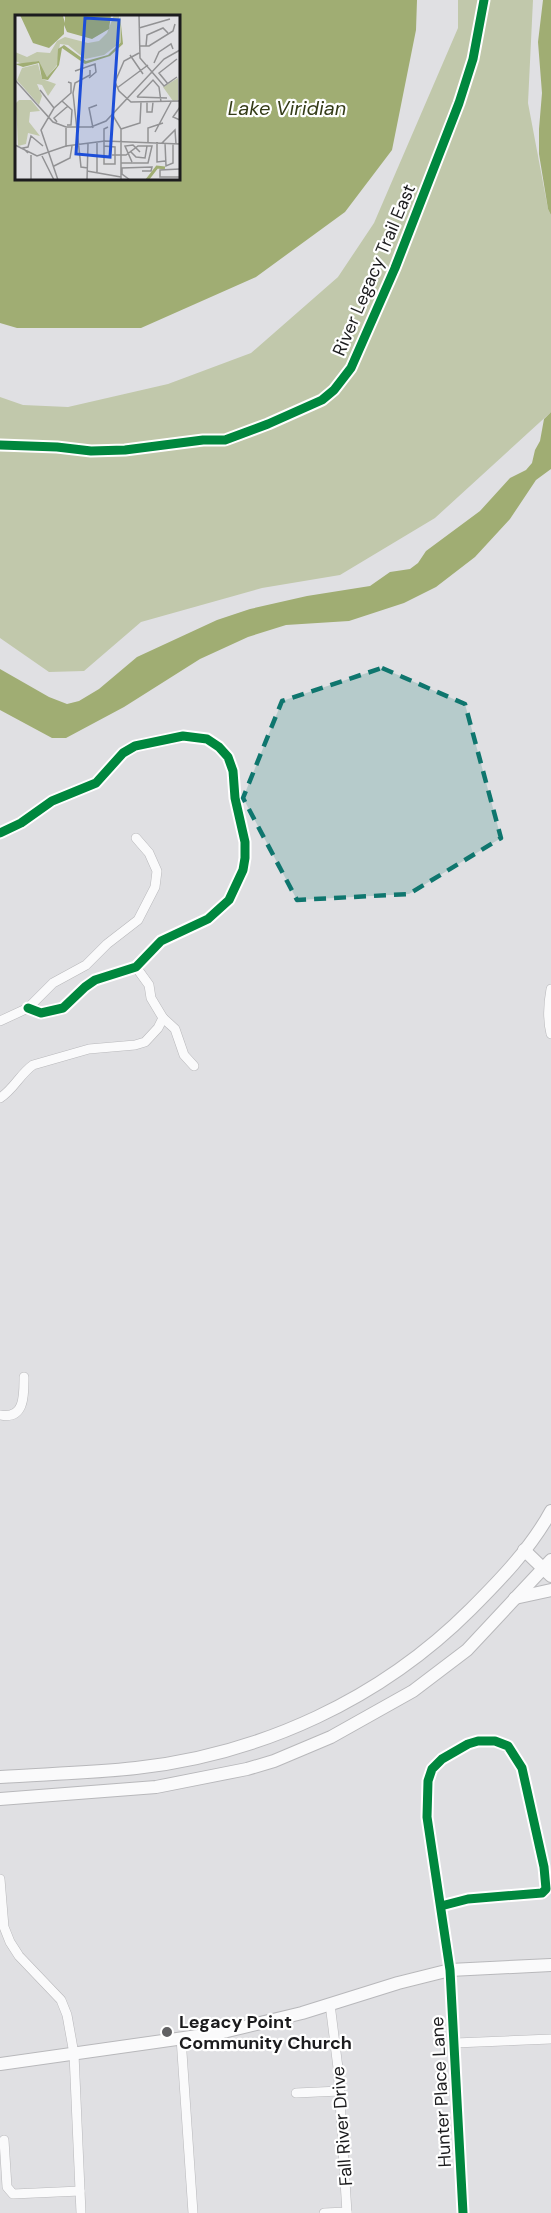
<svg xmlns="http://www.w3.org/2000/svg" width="551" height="2213" font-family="'DM Sans',sans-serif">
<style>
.green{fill:#c1c8ab}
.water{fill:#a0ad73;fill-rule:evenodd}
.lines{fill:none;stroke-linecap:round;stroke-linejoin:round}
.street-casing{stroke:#b8b8bb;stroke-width:10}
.secondary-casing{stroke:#b8b8bb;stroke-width:14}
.street{stroke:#fafafb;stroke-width:9}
.secondary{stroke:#fafafb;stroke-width:12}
.cycleway-casing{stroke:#fff;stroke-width:13}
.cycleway{stroke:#00873e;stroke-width:9}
.marked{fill:#0f766e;fill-opacity:0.2;stroke:#0f766e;stroke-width:4.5;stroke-dasharray:12 8;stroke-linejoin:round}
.poi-dot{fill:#616163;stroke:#fff;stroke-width:2}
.labels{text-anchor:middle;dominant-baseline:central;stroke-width:4.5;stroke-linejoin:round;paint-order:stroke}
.street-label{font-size:18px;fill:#1c1c1e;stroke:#fff}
.poi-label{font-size:18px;font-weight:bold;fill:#1c1c1e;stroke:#fff;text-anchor:start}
.water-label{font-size:20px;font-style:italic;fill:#353c18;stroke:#fff}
.inset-river{fill:none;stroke:#a0ad73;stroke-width:3}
.inset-road{fill:none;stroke:#929294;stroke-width:1.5}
.view{fill:#1d4ed8;fill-opacity:0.15;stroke:#1d4ed8;stroke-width:3}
.inset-edge{fill:none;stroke:#1c1c1e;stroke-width:3}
</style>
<rect width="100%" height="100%" fill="#e0e0e3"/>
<polygon class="green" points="458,0 533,0 528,103 548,209 551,215 551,412 435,518 340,575 262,588 141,622 84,671 49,672 0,638 0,397 23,405 68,407 168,384 251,353 338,277 374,223 458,28"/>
<g class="water">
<path d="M 0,0 L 417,0 L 416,30 L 392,150 L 345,212 L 256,277 L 141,328 L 17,328 L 0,323 ZM 16,16 L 178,16 L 178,178 L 16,178 Z"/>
<polygon points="543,0 551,0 551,215 548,209 539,154 539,129 542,93 538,42"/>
<polygon points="551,412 551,469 536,480 510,519 475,557 436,587 404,603 349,621 286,625 248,637 200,659 124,707 66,738 52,738 0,710 0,669 49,697 67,704 79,701 99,689 137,657 217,620 250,609 307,596 370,586 390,572 410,569 418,563 426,551 480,511 510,478 526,470 532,463 535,450 540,441 544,419"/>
</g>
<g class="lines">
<defs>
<g id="street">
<polyline points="0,833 21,823 52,801 96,783 123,753 135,746 183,736 207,739 219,747 228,757 233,771 235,798 245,842 245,858 243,870 229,900 208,919 161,941 136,967 95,980 85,987 63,1008 41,1013 28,1008"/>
<polyline points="136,967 149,985 151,998 163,1018 175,1029 184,1055 194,1066"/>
<path d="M 551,989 C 548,1005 547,1018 551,1034"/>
<polyline points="0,1021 28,1008 53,983 86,965 107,944 138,920 155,887 157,871 149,853 136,838"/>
<path d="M 0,1098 C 14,1089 20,1074 33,1065 L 89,1049 L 135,1045 L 145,1042 L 158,1028 L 163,1018"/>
<path d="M 0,1415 C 25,1420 24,1395 24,1377"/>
<polyline points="0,1879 4,1927 10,1942 19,1956 61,2000 67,2015 74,2054 81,2213"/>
<polyline points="441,1906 468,1899 542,1893 546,1889 544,1867 522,1768 508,1746 495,1741 478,1741 468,1744 442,1759 432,1769 428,1781 427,1817 450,1970 463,2213"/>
<polyline points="330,2004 338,2068 347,2213"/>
<polyline points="181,2038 193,2213"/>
<polyline points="455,2043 551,2039"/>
<polyline points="296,2093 340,2091"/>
<polyline points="4,2140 7,2187 13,2194 80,2191"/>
<polyline points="324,2213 347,2212"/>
</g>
<g id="secondary">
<polyline points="524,1550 551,1576"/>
<polyline points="515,1598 551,1590"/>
<path d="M 0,1777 C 45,1774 91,1773 136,1768 C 262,1754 381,1699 471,1609 C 500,1580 531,1548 551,1511"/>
<polyline points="0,1799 156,1787 247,1769 274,1761 331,1737 413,1691 467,1650 551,1560"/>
<polyline points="0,2064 219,2033 302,2013 398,1983 450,1970 551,1965"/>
</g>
</defs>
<use href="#street" class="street-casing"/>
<use href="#secondary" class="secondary-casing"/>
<use href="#street" class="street"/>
<use href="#secondary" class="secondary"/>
<defs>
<g id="cycleway">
<polyline points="0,445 57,447 91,451 125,450 203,440 225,440 268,424 322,400 334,390 351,368 395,268 459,103 473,59 484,0"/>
<polyline points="0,833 21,823 52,801 96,783 123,753 135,746 183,736 207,739 219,747 228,757 233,771 235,798 245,842 245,858 243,870 229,900 208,919 161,941 136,967 95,980 85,987 63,1008 41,1013 28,1008"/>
<polyline points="441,1906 468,1899 542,1893 546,1889 544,1867 522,1768 508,1746 495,1741 478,1741 468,1744 442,1759 432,1769 428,1781 427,1817 450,1970 463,2213"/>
</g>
</defs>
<use href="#cycleway" class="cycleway-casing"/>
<use href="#cycleway" class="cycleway"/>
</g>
<path class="marked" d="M 382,668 L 465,704 L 501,838 L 409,894 L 297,900 L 243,798 L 282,701 Z"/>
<circle class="poi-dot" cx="167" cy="2032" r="6"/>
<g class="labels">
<g class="street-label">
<text transform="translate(374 270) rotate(-67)">River Legacy Trail East</text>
<text transform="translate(441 2092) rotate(-93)">Hunter Place Lane</text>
<text transform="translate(342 2126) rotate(-94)">Fall River Drive</text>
</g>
<g class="poi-label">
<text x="179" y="2022">Legacy Point<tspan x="179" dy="21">Community Church</tspan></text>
</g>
<g class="water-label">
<text x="287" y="108">Lake Viridian</text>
</g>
</g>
<g transform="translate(15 15)">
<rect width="165" height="165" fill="#e0e0e3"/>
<path d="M 99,0 L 104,0 L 106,27 L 89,40 L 70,44 L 53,30 L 45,29 L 42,50 L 32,62 L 24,46 L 7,49 L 0,46 L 0,37 L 12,42 L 22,37 L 35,38 L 42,26 L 50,22 L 73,28 L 84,26 L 92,18 ZM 23,49 L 27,64 L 41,69 L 33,81 L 27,70 L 22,69 L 27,81 L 24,90 L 2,65 L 7,53 ZM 163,63 L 163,85 L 158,86 L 148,72 ZM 4,85 L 16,85 L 25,96 L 15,97 L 14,107 L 25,121 L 13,118 L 11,129 L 3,131 L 1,88 Z" fill="#c1c8ab"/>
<path d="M 5,0 L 48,1 L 50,8 L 50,1 L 96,0 L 94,14 L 77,24 L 52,17 L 49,10 L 49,19 L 34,33 L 18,28 ZM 105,0 L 108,29 L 95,41 L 70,49 L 47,33 L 44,50 L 33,65 L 27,64 L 24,48 L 8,52 L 0,49 L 24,46 L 32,62 L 42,51 L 43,34 L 49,30 L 71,46 L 93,40 L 106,27 Z" fill="#a0ad73"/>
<path class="inset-river" d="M 132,165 L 142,152 L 150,153"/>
<path class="inset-road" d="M 124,0 L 125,43 L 149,71 L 162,62M 124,13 L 155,4M 124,31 L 134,31 L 158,16 L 160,9M 131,31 L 132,20 L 148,13 L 153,18M 124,38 L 109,46 L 100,67 L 104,76 L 116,87 L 165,86M 115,40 L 128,59M 139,48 L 144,37 L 156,29 L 158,34M 60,56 L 80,49 L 81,57 L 74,63M 0,65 L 38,107 L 51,112 L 76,112 L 91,106 L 149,44 L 165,35M 153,69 L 144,58 L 162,44M 102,73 L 133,50M 25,75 L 39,93M 122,82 L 138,65 L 144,72 L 146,87M 122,82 L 152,83M 47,86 L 57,95 L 56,110 L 52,110M 132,87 L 132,97 L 137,97 L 138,87M 165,92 L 158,102 L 165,105M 97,99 L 106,114 L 106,165M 42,107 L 39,103 L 53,91M 78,113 L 74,93 L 82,90M 106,114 L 125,108 L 126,87M 140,117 L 156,87M 133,127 L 133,113 L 148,108M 142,127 L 142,147 L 150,146M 82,128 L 82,157M 147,128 L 160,115 L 161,129M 150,128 L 151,151 L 158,148 L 158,129M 0,130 L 22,141 L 51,131 L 90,126 L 165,129M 89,131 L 100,132 L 100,149 L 89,149 L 89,114 L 93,112M 51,132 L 51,113M 115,136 L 121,142 L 130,143 L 132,131M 13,138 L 8,133 L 13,132 L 16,121 L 28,131M 16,140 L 16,165M 97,140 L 111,140 L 123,131 L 137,131 L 133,148 L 106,148M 27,141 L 39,165M 117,147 L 110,131 L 118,130 L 125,137M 39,151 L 55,143 L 57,131M 73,153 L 66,152 L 58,78 L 60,68 L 75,60 L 75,55M 165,154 L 145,155 L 145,162 L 165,162M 72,156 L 106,162M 43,165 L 26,115 L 39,93 L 56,78 L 56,68 L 53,67M 72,165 L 73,129M 115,165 L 107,159 L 107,153 L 137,152 L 136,156 L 127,156"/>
<path class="view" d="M 70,3 L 104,5 L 95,142 L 61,139 Z"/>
<rect width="165" height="165" class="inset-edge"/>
</g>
</svg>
